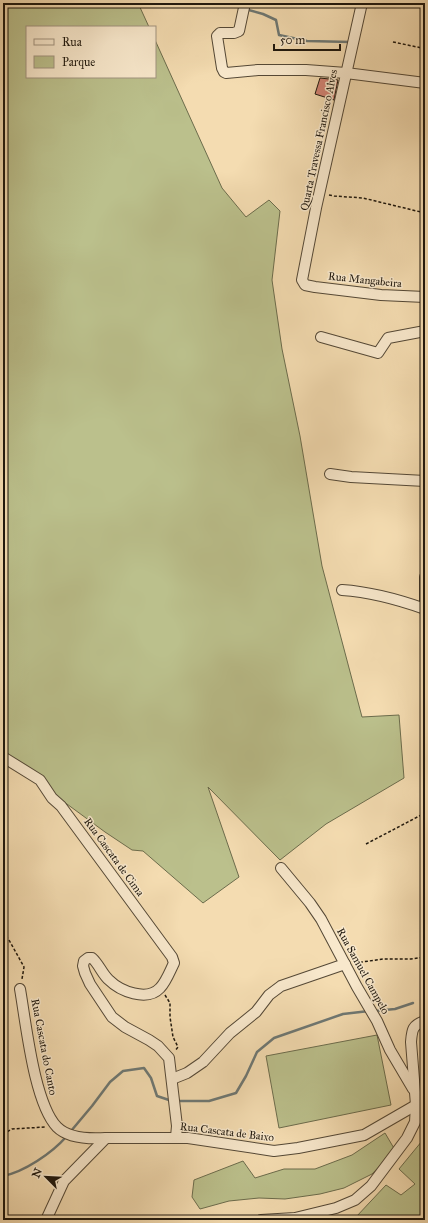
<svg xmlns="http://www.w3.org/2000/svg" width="428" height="1223" font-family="'IM FELL Great Primer',serif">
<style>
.green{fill:#bbc08c;stroke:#6c6c4c}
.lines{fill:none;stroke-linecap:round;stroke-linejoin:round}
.stream{stroke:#6e7874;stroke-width:2.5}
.building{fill:#d38374;stroke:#1e170d}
.street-casing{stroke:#544836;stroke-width:12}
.path{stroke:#1e170d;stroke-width:1.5;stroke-dasharray:3 2;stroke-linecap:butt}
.street{stroke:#f8e8cc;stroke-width:10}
.labels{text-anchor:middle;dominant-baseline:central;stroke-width:3;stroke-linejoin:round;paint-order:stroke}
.street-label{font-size:11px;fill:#1e170d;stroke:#f8e8cc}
</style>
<rect width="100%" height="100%" fill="#f4dcb1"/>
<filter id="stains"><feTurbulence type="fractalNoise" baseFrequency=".005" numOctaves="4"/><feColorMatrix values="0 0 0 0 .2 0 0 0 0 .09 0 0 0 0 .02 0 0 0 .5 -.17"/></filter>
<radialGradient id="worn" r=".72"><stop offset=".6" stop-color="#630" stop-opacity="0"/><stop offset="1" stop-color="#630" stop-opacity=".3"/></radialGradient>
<g class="green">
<polygon points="3,3 138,3 149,27 27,27 27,77 155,77 155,40 222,188 246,217 269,200 280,211 272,280 282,349 300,436 322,566 362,717 399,715 404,778 326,824 280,860 208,787 239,877 203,903 143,851 132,850 105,832 3,757"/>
<polygon points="377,1035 391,1105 279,1128 266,1056"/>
<polygon points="385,1133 395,1150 372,1174 344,1188 320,1194 285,1199 259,1198 229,1201 200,1209 192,1197 194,1180 243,1161 255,1178 284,1169 315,1169 352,1155"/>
<polygon points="422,1141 425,1172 425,1220 345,1220 356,1217 386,1185 401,1195 415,1184 399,1169"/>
</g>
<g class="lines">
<g class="stream">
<polyline points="226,3 241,7"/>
<polyline points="245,9 263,14 276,20 279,35 307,41 351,42"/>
<polyline points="374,1011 395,1009 413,1003"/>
<polyline points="177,1101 209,1101 236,1093 246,1076 257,1052 274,1038 343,1014 369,1011"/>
<polyline points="71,1131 92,1106 110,1082 123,1071 144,1068 151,1078 157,1096 172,1101"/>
<path d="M 3,1176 C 24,1172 52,1153 66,1137"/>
</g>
</g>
<polygon class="building" points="320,78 338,80 334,100 315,94"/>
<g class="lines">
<defs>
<g id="street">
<polyline points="245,3 239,31 234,33 220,33 217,36 222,68 224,72 226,73 258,70 306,70 346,73 425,83"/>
<polyline points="362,3 316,208 302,280 305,285 315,287 381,295 425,297"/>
<polyline points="321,337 378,353 388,338 425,331"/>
<polyline points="330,474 351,477 425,481"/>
<polyline points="425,577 425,605"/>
<path d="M 342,590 C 372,592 397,599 425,609"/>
<path d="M 3,757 L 40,780 L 52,798 L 61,806 L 172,957 L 174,963 C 170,971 166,982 160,988 C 147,1002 120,991 109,980 C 102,974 99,964 92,958 L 88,958 L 84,961 L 83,966 L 85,973 L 90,984 L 112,1017 L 125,1027 L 149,1040 L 158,1046 L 169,1058 L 177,1126 L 176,1137"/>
<polyline points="281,868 310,903 321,919 357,987 377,1021 390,1050 413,1089"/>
<path d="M 20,989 C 26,1023 34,1103 57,1127 C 69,1139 91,1139 106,1138"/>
<polyline points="172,1079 187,1073 203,1062 230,1033 256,1012 269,995 281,986 345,964"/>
<polyline points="46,1220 64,1181 106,1138 188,1138 274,1151 298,1148 364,1135 416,1105 425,1108"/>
<path d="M 261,1220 L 295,1218 L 336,1208 L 355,1200 L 371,1186 L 407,1138 L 415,1122 L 416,1105 L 411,1042 C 412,1030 412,1025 425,1021"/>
</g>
</defs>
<use href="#street" class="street-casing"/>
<g class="path">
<polyline points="425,33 422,48 425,49"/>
<polyline points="393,42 422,48"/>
<polyline points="329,195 334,196 363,198 425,213"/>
<polyline points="366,844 425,813"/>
<polyline points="3,932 9,940 24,967 22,979"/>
<polyline points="355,963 383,959 411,959 425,957"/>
<polyline points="165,995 170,1003 170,1017 173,1037 178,1047 175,1051"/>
<polyline points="3,1134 12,1129 45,1127"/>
</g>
<use href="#street" class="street"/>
</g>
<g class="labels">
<g class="street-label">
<text transform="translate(319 140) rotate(-78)">Quarta Travessa Francisco Alves</text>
<text transform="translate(365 280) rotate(6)">Rua Mangabeira</text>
<text transform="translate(114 857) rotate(54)">Rua Cascata de Cima</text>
<text transform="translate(363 971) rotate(61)">Rua Samuel Campelo</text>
<text transform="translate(44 1047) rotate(79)">Rua Cascata do Canto</text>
<text transform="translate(227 1132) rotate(7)">Rua Cascata de Baixo</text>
</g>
</g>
<rect width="428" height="1223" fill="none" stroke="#f4dcb1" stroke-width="16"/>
<rect x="4" y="4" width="420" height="1215" fill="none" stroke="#1e170d" stroke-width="2"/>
<rect x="8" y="8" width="412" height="1207" fill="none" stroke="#1e170d"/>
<rect x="26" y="26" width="130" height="52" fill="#f8e8cc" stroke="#a19480"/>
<rect x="34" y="39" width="20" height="6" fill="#f8e8cc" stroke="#a19480"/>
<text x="62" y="46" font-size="12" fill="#1e170d">Rua</text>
<rect x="34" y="56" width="20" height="12" fill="#bbc08c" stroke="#a19480"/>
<text x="62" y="66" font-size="12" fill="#1e170d">Parque</text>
<g transform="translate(46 1177) rotate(294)" stroke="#f8e8cc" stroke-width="3" paint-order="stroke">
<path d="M0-3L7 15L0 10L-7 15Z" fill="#1e170d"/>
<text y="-6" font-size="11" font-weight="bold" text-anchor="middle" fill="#1e170d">N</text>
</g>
<path d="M274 44v6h66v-6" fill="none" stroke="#1e170d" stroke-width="2"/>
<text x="280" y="44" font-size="12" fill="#1e170d" stroke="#f8e8cc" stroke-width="3" paint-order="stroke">50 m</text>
<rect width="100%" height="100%" filter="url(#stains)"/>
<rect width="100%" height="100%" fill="url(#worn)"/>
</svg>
